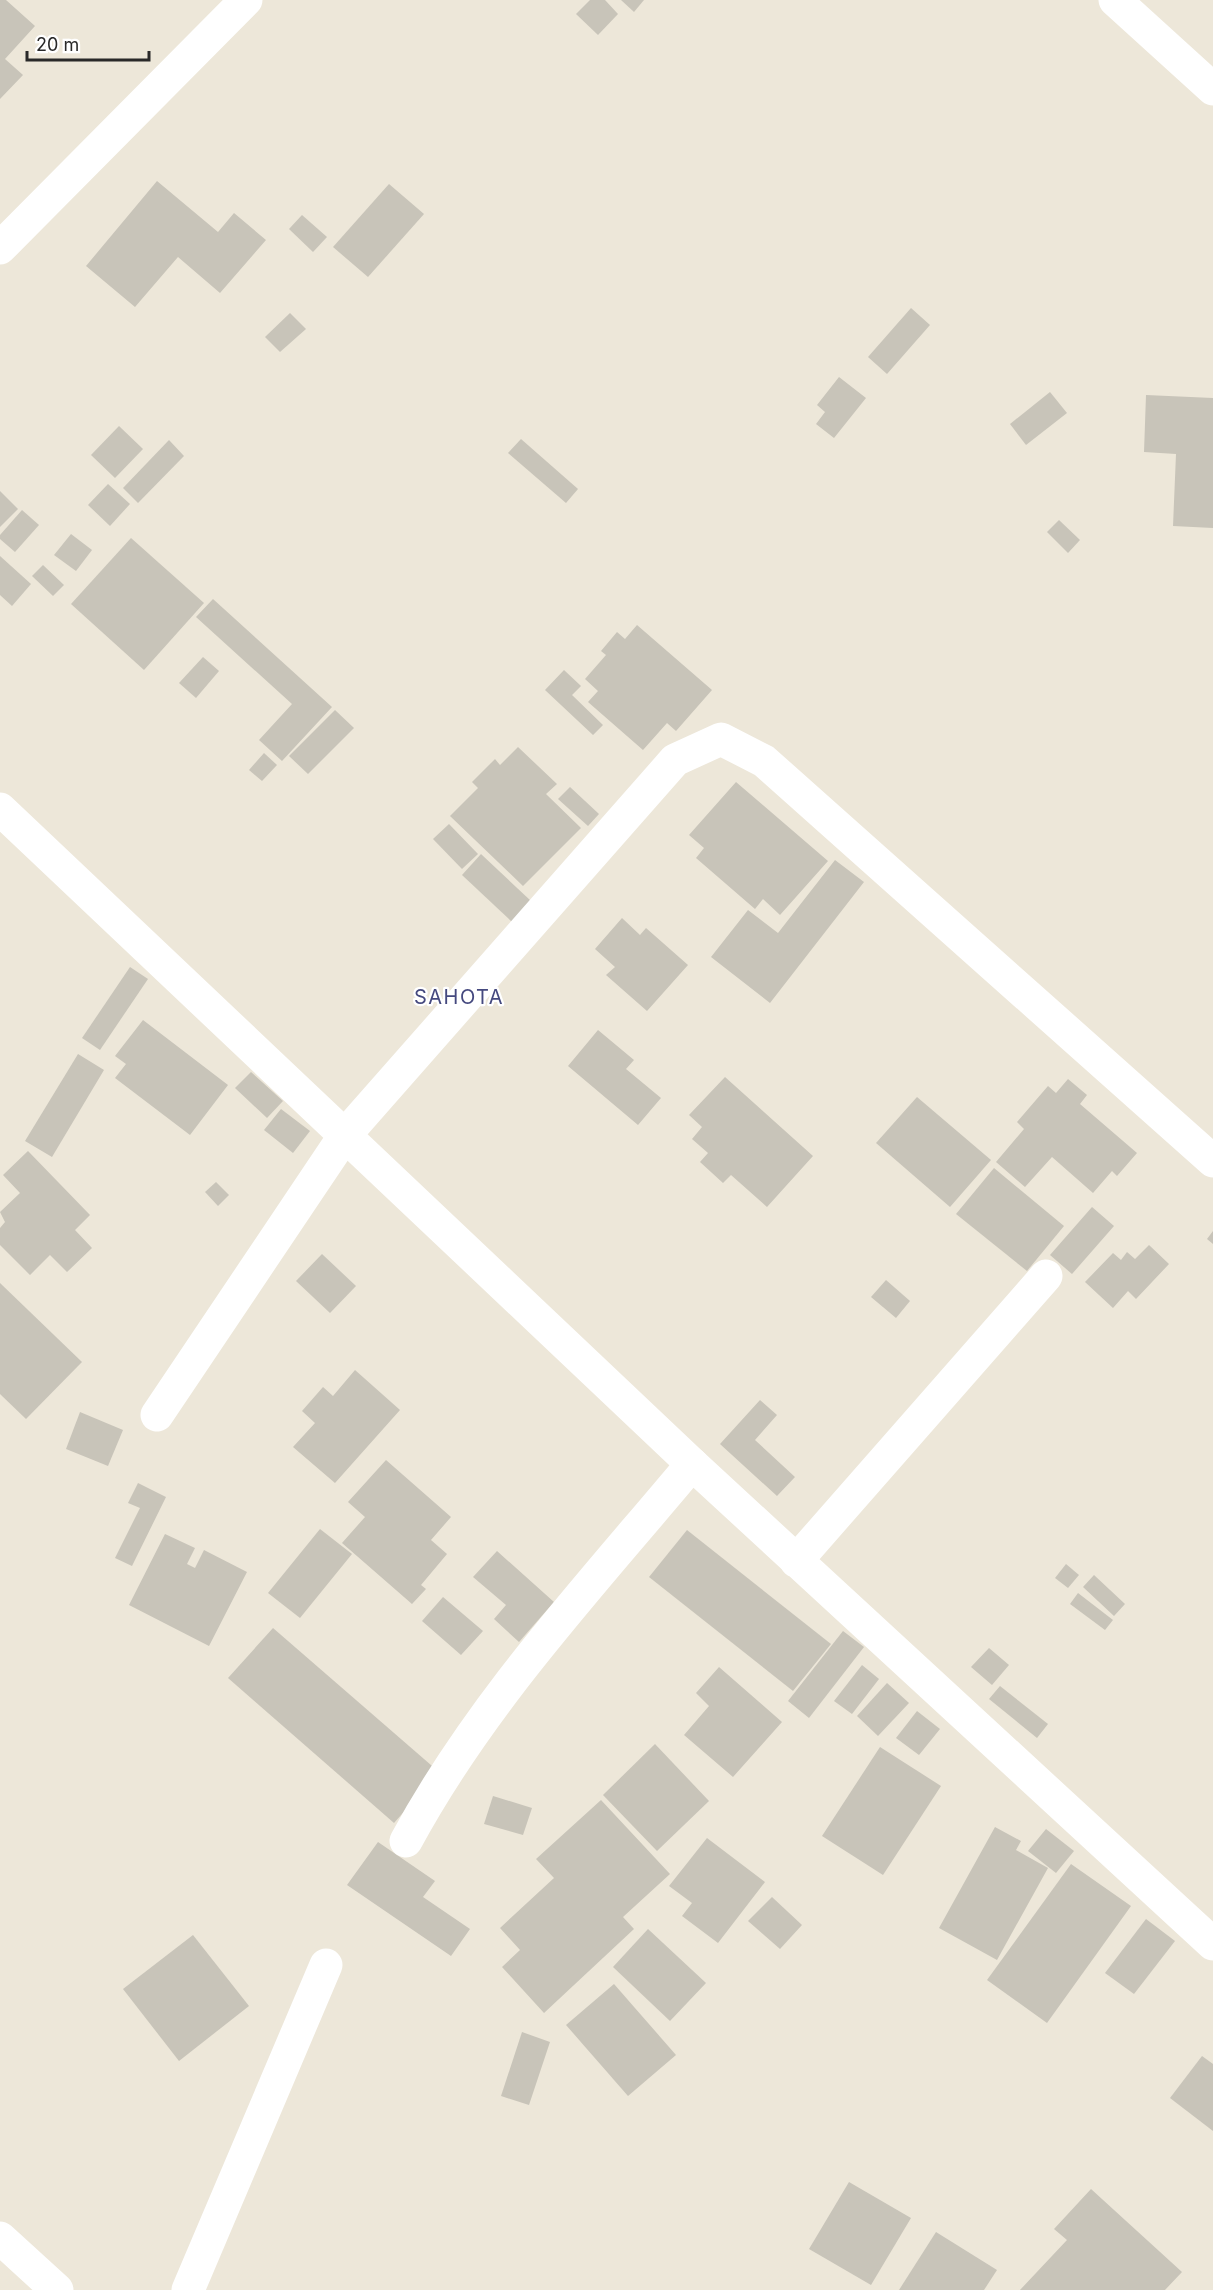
<svg xmlns="http://www.w3.org/2000/svg" width="1213" height="2290" font-family="Inter,sans-serif">
<style>
.building{fill:#c8c4b9}
.lines{fill:none;stroke-linecap:round;stroke-linejoin:round}
.minor{stroke:#fff;stroke-width:33}
.labels{text-anchor:middle;dominant-baseline:central;stroke-width:4.5;stroke-linejoin:round;paint-order:stroke}
.quarter-label{font-size:20px;letter-spacing:1.5px;fill:#45497f;stroke:#fff}
</style>
<rect width="100%" height="100%" fill="#ede7d9"/>
<g class="building">
<polygon points="0,0 6,0 35,26 5,59 23,75 0,99"/>
<polygon points="590,0 605,0 618,14 598,35 576,14"/>
<polygon points="621,0 644,0 634,12"/>
<polygon points="157,181 218,232 234,213 266,240 220,293 178,257 135,307 86,266"/>
<polygon points="389,184 424,214 368,277 333,247"/>
<polygon points="302,215 327,237 313,252 289,229"/>
<polygon points="911,308 930,325 887,374 868,357"/>
<polygon points="290,313 306,329 280,352 265,337"/>
<polygon points="839,377 866,398 834,438 816,424 825,412 817,405"/>
<polygon points="1050,392 1067,413 1026,445 1010,424"/>
<polygon points="1146,395 1213,398 1213,528 1173,526 1176,454 1144,452"/>
<polygon points="119,426 143,449 115,478 91,455"/>
<polygon points="521,439 578,489 566,503 508,453"/>
<polygon points="169,440 184,456 138,503 123,488"/>
<polygon points="108,484 130,504 110,526 88,505"/>
<polygon points="0,491 18,509 0,527"/>
<polygon points="22,510 39,525 15,552 0,539 0,535"/>
<polygon points="1059,520 1080,540 1068,553 1047,532"/>
<polygon points="71,534 92,550 76,571 54,555"/>
<polygon points="131,538 204,603 144,670 71,604"/>
<polygon points="0,556 31,584 12,606 0,595"/>
<polygon points="43,565 64,585 53,596 32,576"/>
<polygon points="213,599 332,707 282,761 259,740 292,704 196,617"/>
<polygon points="637,625 712,690 676,731 667,723 643,750 588,702 598,691 585,679 606,655 601,651 617,632 625,639"/>
<polygon points="203,657 219,671 196,698 179,683"/>
<polygon points="564,670 581,686 572,695 603,725 593,735 545,690"/>
<polygon points="335,710 354,728 308,774 289,756"/>
<polygon points="518,747 557,784 546,794 581,828 523,886 450,816 478,788 472,782 495,759 500,765"/>
<polygon points="264,753 277,765 262,781 249,770"/>
<polygon points="736,782 828,861 780,915 763,899 755,909 696,858 704,848 689,835"/>
<polygon points="570,787 599,814 588,826 558,799"/>
<polygon points="449,824 478,854 462,869 433,839"/>
<polygon points="481,854 531,901 512,922 462,875"/>
<polygon points="835,860 864,882 770,1003 711,957 748,910 778,933"/>
<polygon points="622,918 640,935 646,928 688,965 647,1011 606,975 615,967 595,949"/>
<polygon points="130,967 148,979 100,1050 82,1038"/>
<polygon points="143,1020 228,1085 190,1135 115,1078 126,1064 115,1056"/>
<polygon points="598,1030 634,1060 626,1069 661,1098 638,1125 568,1066"/>
<polygon points="78,1054 104,1070 52,1157 25,1141"/>
<polygon points="251,1072 283,1101 267,1118 235,1088"/>
<polygon points="725,1077 813,1156 767,1207 731,1175 723,1183 700,1162 708,1153 692,1139 702,1127 689,1115"/>
<polygon points="1068,1079 1087,1095 1080,1104 1137,1153 1117,1176 1112,1171 1093,1193 1052,1157 1025,1187 996,1162 1024,1129 1017,1122 1048,1086 1056,1093"/>
<polygon points="917,1097 991,1160 950,1207 876,1143"/>
<polygon points="281,1109 310,1131 293,1153 264,1130"/>
<polygon points="28,1151 90,1215 75,1230 92,1248 67,1272 50,1255 30,1275 0,1245 0,1228 5,1222 0,1212 20,1193 3,1175"/>
<polygon points="994,1168 1064,1226 1027,1271 956,1214"/>
<polygon points="216,1182 229,1195 218,1206 205,1192"/>
<polygon points="1092,1207 1114,1226 1072,1274 1050,1255"/>
<polygon points="1213,1231 1213,1244 1207,1239"/>
<polygon points="1149,1245 1169,1264 1136,1299 1128,1291 1113,1308 1085,1282 1113,1253 1121,1260 1127,1252 1135,1259"/>
<polygon points="322,1254 356,1286 330,1313 296,1281"/>
<polygon points="886,1280 910,1301 896,1318 871,1297"/>
<polygon points="0,1283 82,1362 26,1419 0,1394"/>
<polygon points="355,1370 400,1410 335,1483 293,1447 315,1423 302,1411 323,1387 333,1396"/>
<polygon points="760,1400 777,1415 755,1440 795,1477 777,1496 720,1444"/>
<polygon points="80,1412 123,1430 108,1466 66,1449"/>
<polygon points="386,1460 451,1517 431,1540 447,1554 421,1585 426,1589 412,1604 342,1543 365,1517 348,1502"/>
<polygon points="138,1483 166,1497 132,1566 115,1558 140,1508 128,1503"/>
<polygon points="320,1529 352,1554 300,1618 268,1593"/>
<polygon points="687,1530 831,1644 793,1691 649,1577"/>
<polygon points="165,1534 195,1548 187,1564 195,1568 204,1550 247,1572 209,1646 129,1605"/>
<polygon points="497,1551 554,1602 519,1642 494,1619 506,1605 473,1577"/>
<polygon points="1066,1564 1079,1575 1068,1588 1055,1578"/>
<polygon points="1094,1575 1125,1604 1114,1616 1083,1587"/>
<polygon points="1078,1593 1113,1620 1105,1630 1070,1604"/>
<polygon points="443,1597 483,1631 461,1655 422,1621"/>
<polygon points="273,1628 439,1772 394,1823 228,1678"/>
<polygon points="843,1631 864,1647 809,1718 788,1701"/>
<polygon points="989,1648 1009,1665 992,1685 971,1667"/>
<polygon points="862,1665 879,1679 852,1714 834,1701"/>
<polygon points="719,1667 782,1722 733,1777 684,1735 709,1706 696,1693"/>
<polygon points="887,1683 909,1703 878,1736 857,1716"/>
<polygon points="1000,1686 1048,1724 1037,1738 989,1699"/>
<polygon points="917,1711 940,1729 919,1755 896,1738"/>
<polygon points="655,1744 709,1801 657,1851 603,1795"/>
<polygon points="880,1747 941,1786 883,1875 822,1836"/>
<polygon points="493,1796 532,1808 523,1835 484,1824"/>
<polygon points="601,1800 670,1874 623,1917 634,1929 544,2013 502,1967 520,1950 500,1928 554,1878 536,1859"/>
<polygon points="995,1827 1021,1841 1016,1850 1048,1868 997,1960 939,1928"/>
<polygon points="1046,1829 1074,1851 1056,1873 1028,1851"/>
<polygon points="707,1838 765,1882 718,1943 682,1916 692,1903 669,1886"/>
<polygon points="378,1842 435,1881 423,1897 470,1929 451,1956 347,1885"/>
<polygon points="1071,1864 1131,1906 1047,2023 987,1980"/>
<polygon points="772,1897 802,1925 780,1949 748,1921"/>
<polygon points="1146,1919 1175,1941 1134,1994 1105,1973"/>
<polygon points="648,1929 706,1983 670,2021 613,1967"/>
<polygon points="193,1935 249,2006 179,2061 123,1989"/>
<polygon points="614,1984 676,2055 628,2096 566,2025"/>
<polygon points="522,2032 550,2042 529,2105 501,2096"/>
<polygon points="1202,2056 1213,2064 1213,2131 1170,2098"/>
<polygon points="849,2182 911,2218 871,2285 809,2249"/>
<polygon points="1091,2189 1182,2272 1165,2290 1020,2290 1067,2240 1054,2229"/>
<polygon points="936,2232 997,2270 984,2290 899,2290"/>
</g>
<g class="lines">
<g class="minor">
<polyline points="1115,0 1213,89"/>
<polyline points="0,248 246,0"/>
<polyline points="0,809 692,1464 1213,1944"/>
<polyline points="157,1415 345,1135 675,760 721,739 764,761 1213,1161"/>
<polyline points="796,1561 1046,1276"/>
<path d="M 406,1841 C 481,1702 591,1585 692,1464"/>
<polyline points="0,2238 57,2290"/>
<polyline points="188,2290 326,1965"/>
</g>
</g>
<g class="labels">
<g class="quarter-label">
<text x="459" y="997">SAHOTA</text>
</g>
</g>
<path d="M27 51v9h122v-9" fill="none" stroke="#292929" stroke-width="3"/>
<text x="36" y="51" font-size="18" fill="#292929" stroke="#ffffff" stroke-width="4.5" paint-order="stroke">20 m</text>
</svg>
